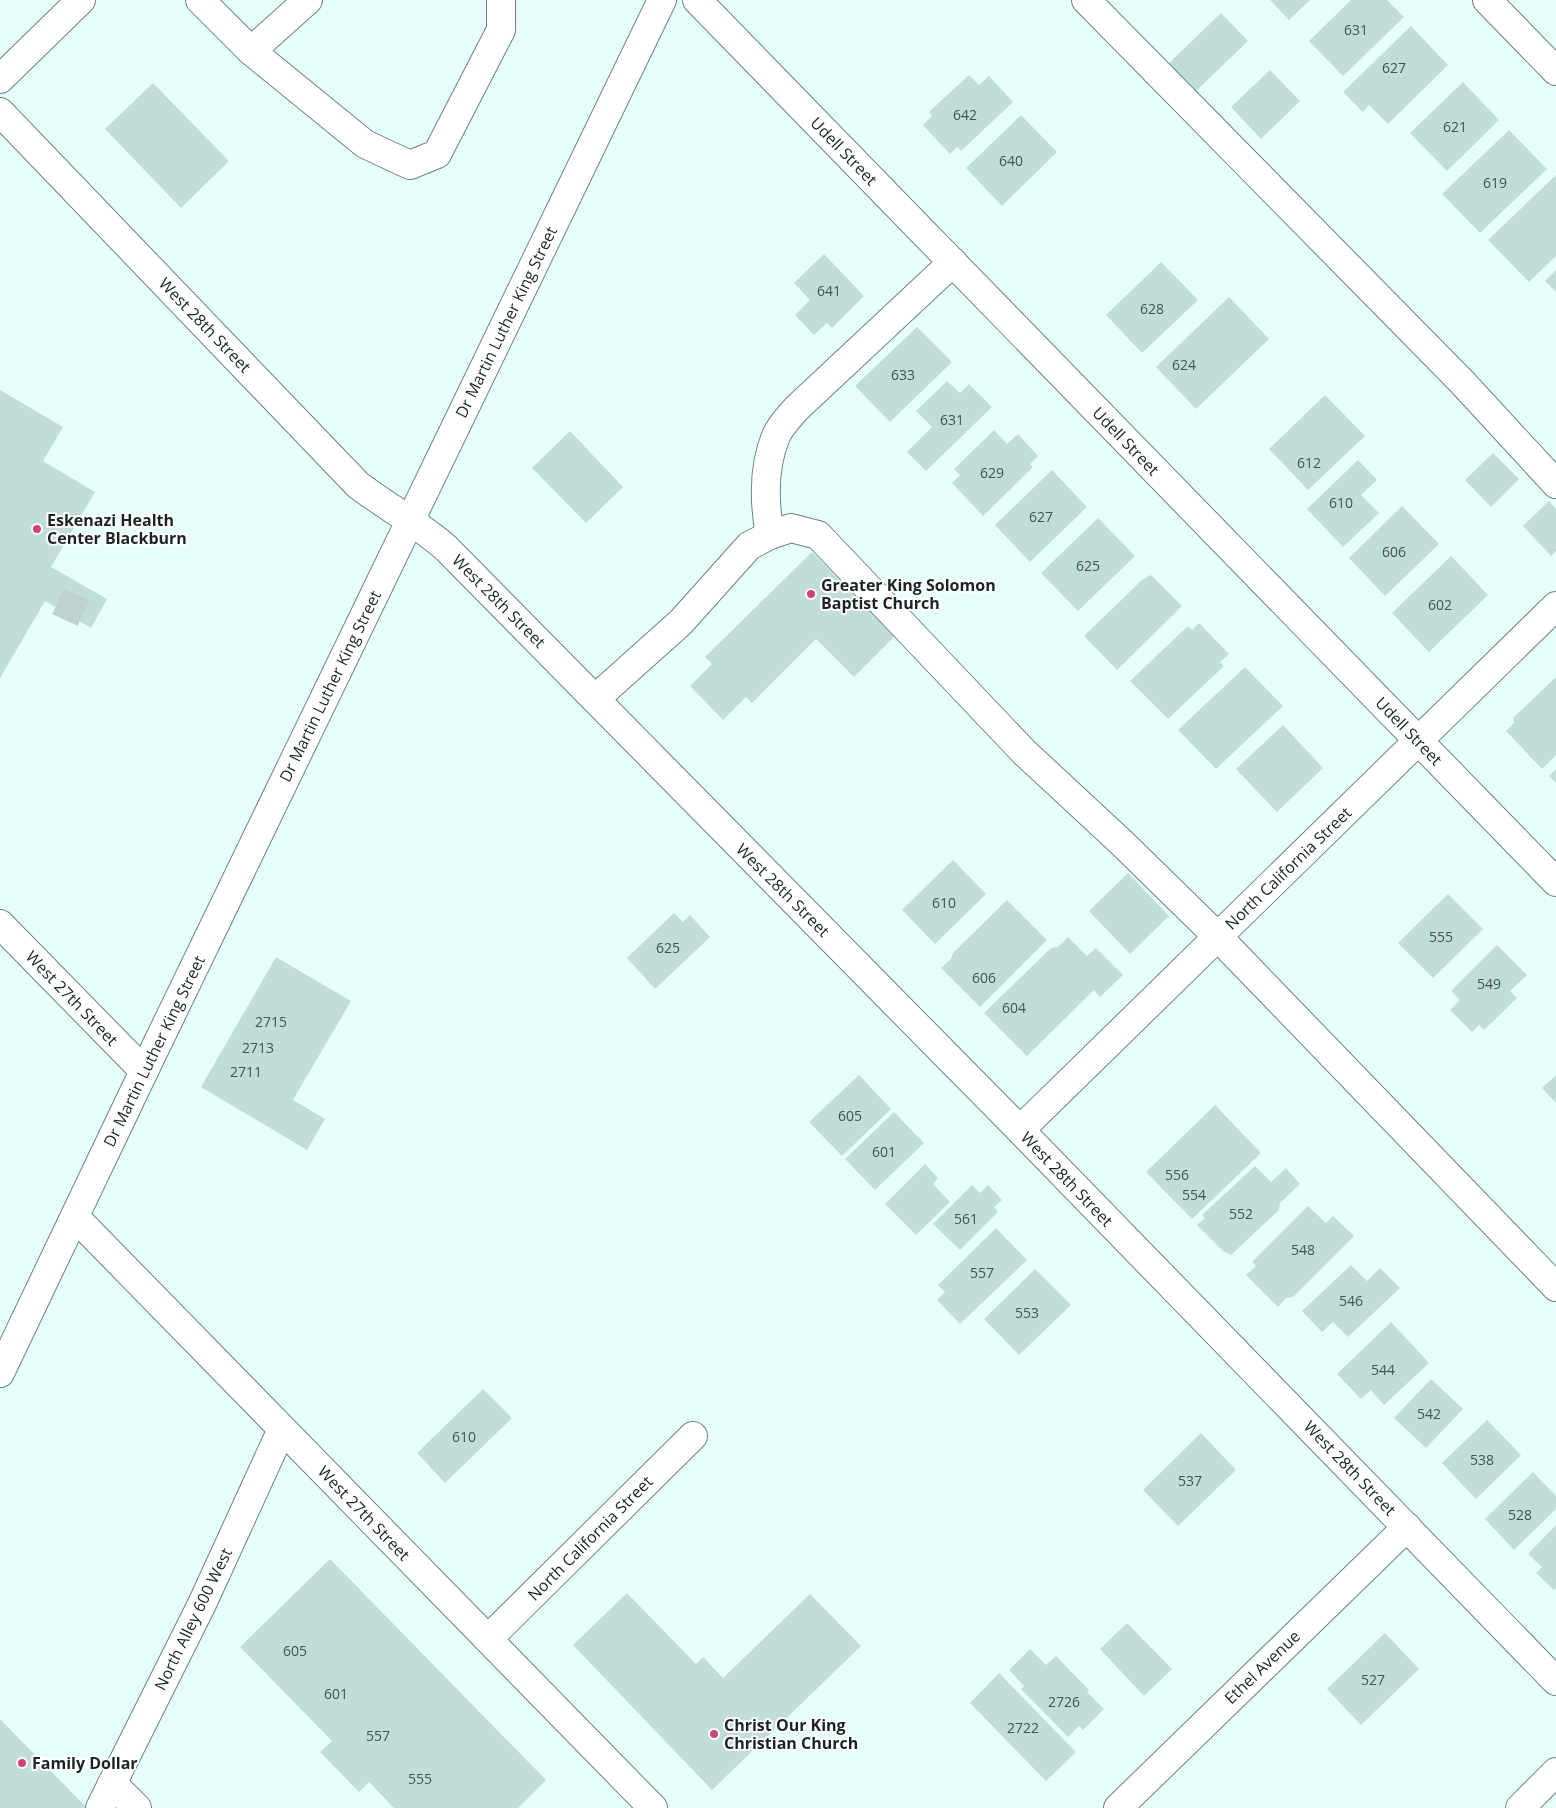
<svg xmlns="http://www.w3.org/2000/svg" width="1556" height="1808" font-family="'Open Sans',sans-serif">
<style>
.building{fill:#c0ddda}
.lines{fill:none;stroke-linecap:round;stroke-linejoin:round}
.minor-tunnel{stroke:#bed3d1;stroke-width:28;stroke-dasharray:28 14;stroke-linecap:butt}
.minor-casing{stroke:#698481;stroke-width:30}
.major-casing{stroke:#698481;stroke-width:30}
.minor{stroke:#fff;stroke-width:28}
.major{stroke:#fff;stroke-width:28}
.poi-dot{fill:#d14473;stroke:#fff;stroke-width:2}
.labels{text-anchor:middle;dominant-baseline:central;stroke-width:4;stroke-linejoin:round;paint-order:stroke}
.number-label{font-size:14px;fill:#435351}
.street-label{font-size:16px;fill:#192523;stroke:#fff}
.poi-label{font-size:16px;font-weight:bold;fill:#192523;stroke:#fff;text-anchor:start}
</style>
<rect width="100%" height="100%" fill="#e7fffc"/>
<g class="building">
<polygon points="1270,0 1310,0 1289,20"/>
<polygon points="1351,0 1387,0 1404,17 1343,76 1309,41"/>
<polygon points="1221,13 1248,41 1195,92 1168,64"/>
<polygon points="1411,26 1448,65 1388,124 1369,105 1363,112 1343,92"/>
<polygon points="1270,70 1300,101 1261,139 1231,107"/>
<polygon points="969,75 979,85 989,76 1013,102 961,151 957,147 950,154 923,125 932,116 929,112"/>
<polygon points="1463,82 1499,120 1447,171 1410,133"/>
<polygon points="153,83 229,161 181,208 105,129"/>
<polygon points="1021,115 1057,152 1002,206 966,168"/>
<polygon points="1509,130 1547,169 1480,233 1442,194"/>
<polygon points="1556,175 1556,256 1529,282 1488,240"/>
<polygon points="824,254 864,296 832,328 827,323 814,335 795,315 810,300 794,283"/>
<polygon points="1161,262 1198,300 1142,353 1106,315"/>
<polygon points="1556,270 1556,292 1545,281"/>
<polygon points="1229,297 1269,339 1196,409 1156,367"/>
<polygon points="917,327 952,362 890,422 855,386"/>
<polygon points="947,381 960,393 969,384 992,407 926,471 907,452 932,427 916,411"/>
<polygon points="0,390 63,427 43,461 95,492 51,567 107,599 91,628 45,601 0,678"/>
<polygon points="1325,395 1365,436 1308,490 1269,449"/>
<polygon points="994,430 1007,444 1018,434 1038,456 1030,464 1033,467 983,516 952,483 960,475 954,469"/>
<polygon points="570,431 623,487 586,523 532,468"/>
<polygon points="1493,453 1519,479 1491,507 1465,480"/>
<polygon points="1358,460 1377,480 1361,495 1379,513 1343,547 1307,509"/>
<polygon points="1052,470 1087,507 1030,562 995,525"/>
<polygon points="1549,501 1556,509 1556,551 1551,556 1523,526"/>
<polygon points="1402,506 1439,544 1385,596 1349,558"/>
<polygon points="1098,518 1135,556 1078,611 1041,573"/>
<polygon points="812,552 895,636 854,677 816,639 752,703 746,697 723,720 690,686 712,664 705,657"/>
<polygon points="1451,556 1488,595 1429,652 1392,613"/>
<polygon points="1151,575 1182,606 1117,670 1084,636 1142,580"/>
<polygon points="1199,623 1229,654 1220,662 1224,666 1168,719 1130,681 1188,626 1192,630"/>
<polygon points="1245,667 1283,706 1216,769 1178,730"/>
<polygon points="1556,677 1556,755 1542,769 1506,731 1514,723 1513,718"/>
<polygon points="1283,725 1323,768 1277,812 1236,769"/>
<polygon points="1556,769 1556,783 1549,776"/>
<polygon points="953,860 986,894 935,944 902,910"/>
<polygon points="1128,873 1169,916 1130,954 1089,911"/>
<polygon points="1448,894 1483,929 1433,978 1398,943"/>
<polygon points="1007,900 1047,940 980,1007 941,968 951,959 953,953"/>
<polygon points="674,913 683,922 690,915 710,937 655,989 627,958"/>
<polygon points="1068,937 1087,956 1096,948 1123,975 1100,997 1094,990 1027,1056 984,1013 1051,948 1058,947"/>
<polygon points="1497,945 1527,975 1510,991 1517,998 1484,1030 1479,1025 1472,1032 1450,1010 1460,1000 1451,991"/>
<polygon points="276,957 351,1001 293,1100 325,1119 307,1150 201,1087"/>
<polygon points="859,1075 891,1109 842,1156 809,1122"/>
<polygon points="1556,1075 1556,1103 1542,1088"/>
<polygon points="1215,1105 1261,1153 1192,1219 1146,1172"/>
<polygon points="894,1112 924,1143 875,1190 845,1159"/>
<polygon points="925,1164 938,1178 933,1184 950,1202 916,1235 885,1204"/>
<polygon points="1255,1166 1271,1182 1286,1168 1300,1184 1280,1203 1279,1210 1231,1255 1223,1251 1197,1225 1205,1218 1202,1215"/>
<polygon points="972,1185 980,1193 988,1185 1002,1200 994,1207 998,1212 960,1250 933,1224"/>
<polygon points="1308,1206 1326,1223 1333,1216 1354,1236 1293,1297 1286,1298 1278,1307 1246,1275 1256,1266 1252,1262"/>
<polygon points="996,1228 1027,1260 960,1324 937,1300 945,1292 938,1285"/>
<polygon points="1351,1265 1367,1281 1380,1268 1400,1288 1348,1337 1333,1322 1322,1332 1302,1311"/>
<polygon points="1035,1269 1071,1305 1019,1355 984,1319"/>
<polygon points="1391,1322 1429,1363 1384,1405 1371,1390 1361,1399 1337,1374"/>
<polygon points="1431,1379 1463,1409 1426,1448 1394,1418"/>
<polygon points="483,1389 512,1418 445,1483 417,1453"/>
<polygon points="1487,1420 1521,1455 1476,1499 1442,1463"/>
<polygon points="1201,1433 1236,1470 1178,1526 1143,1490"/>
<polygon points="1533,1472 1556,1496 1556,1509 1514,1550 1485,1519"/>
<polygon points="1556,1525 1556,1588 1554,1590 1536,1573 1542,1567 1528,1554"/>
<polygon points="330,1559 546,1780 518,1808 394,1808 369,1782 359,1792 320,1752 332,1741 240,1647"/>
<polygon points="627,1593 696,1664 703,1657 723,1678 810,1594 861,1646 712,1790 573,1645"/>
<polygon points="1127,1623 1172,1669 1144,1696 1100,1649"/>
<polygon points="1385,1633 1419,1669 1361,1725 1327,1689"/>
<polygon points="1030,1649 1046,1665 1056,1656 1089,1690 1087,1692 1104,1709 1083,1730 1079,1726 1068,1737 1021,1689 1024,1686 1009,1670"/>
<polygon points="999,1673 1076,1752 1046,1781 970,1703"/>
<polygon points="0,1719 87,1808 0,1808"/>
</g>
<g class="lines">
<polyline class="minor-tunnel" points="65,620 81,585"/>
<defs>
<g id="minor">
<polyline points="200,0 251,51 365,144 410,165 437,154 501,30 501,0"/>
<polyline points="697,0 1556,882"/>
<polyline points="1086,0 1462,382 1556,484"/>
<polyline points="251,51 308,0"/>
<polyline points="0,79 81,0"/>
<path d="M 0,112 L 358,485 C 387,507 419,524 446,548 L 1020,1130 L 1556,1681"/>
<path d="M 770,535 C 764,502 763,467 776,436 C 780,426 790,416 797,408 L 953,262"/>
<polyline points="595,699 681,622 749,546 770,535 791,528 818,535 1024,752 1122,843 1218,937 1556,1287"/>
<polyline points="0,924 144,1071"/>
<polyline points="1020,1130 1556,606"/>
<polyline points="75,1217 653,1808"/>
<polyline points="488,1639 693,1436"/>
<polyline points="112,1783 137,1808"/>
<polyline points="100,1808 202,1604 282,1429"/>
<polyline points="1118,1808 1407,1527"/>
<polyline points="1520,1808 1556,1772"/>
</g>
<g id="major">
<polyline points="1487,0 1556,71"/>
<polyline points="0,1373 144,1071 662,0"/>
</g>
</defs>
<use href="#minor" class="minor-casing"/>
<use href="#major" class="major-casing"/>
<use href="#minor" class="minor"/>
<use href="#major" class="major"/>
</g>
<g class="poi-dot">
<circle cx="37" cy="529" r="5"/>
<circle cx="811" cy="594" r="5"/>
<circle cx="714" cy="1734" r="5"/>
<circle cx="22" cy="1763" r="5"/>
</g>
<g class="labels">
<g class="number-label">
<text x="1356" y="29">631</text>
<text x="1394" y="67">627</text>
<text x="965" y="114">642</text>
<text x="1455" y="126">621</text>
<text x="1011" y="160">640</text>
<text x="1495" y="182">619</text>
<text x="829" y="290">641</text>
<text x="1152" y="308">628</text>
<text x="1184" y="364">624</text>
<text x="903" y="374">633</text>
<text x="952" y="419">631</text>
<text x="1309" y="462">612</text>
<text x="992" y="472">629</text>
<text x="1341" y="502">610</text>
<text x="1041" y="516">627</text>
<text x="1394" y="551">606</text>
<text x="1088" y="565">625</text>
<text x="1440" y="604">602</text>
<text x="944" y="902">610</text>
<text x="1441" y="936">555</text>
<text x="668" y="947">625</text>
<text x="984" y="977">606</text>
<text x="1489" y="983">549</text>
<text x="1014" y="1007">604</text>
<text x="271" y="1021">2715</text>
<text x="258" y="1047">2713</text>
<text x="246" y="1071">2711</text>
<text x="850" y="1115">605</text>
<text x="884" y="1151">601</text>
<text x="1177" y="1174">556</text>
<text x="1194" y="1194">554</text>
<text x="1241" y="1213">552</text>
<text x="966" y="1218">561</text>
<text x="1303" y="1249">548</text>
<text x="982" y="1272">557</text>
<text x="1351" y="1300">546</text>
<text x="1027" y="1312">553</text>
<text x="1383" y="1369">544</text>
<text x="1429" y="1413">542</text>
<text x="464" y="1436">610</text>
<text x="1482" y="1459">538</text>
<text x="1190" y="1480">537</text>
<text x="1520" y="1514">528</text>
<text x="295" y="1650">605</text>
<text x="1373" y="1679">527</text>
<text x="336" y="1693">601</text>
<text x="1064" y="1701">2726</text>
<text x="1023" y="1727">2722</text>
<text x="378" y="1735">557</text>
<text x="420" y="1778">555</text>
</g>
<g class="street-label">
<text transform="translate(844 151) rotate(46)">Udell Street</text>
<text transform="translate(506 322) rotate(-64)">Dr Martin Luther King Street</text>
<text transform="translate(205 325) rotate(46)">West 28th Street</text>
<text transform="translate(1126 441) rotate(46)">Udell Street</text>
<text transform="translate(499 601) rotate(45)">West 28th Street</text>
<text transform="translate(330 686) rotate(-64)">Dr Martin Luther King Street</text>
<text transform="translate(1409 731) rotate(46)">Udell Street</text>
<text transform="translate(1288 868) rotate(-44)">North California Street</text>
<text transform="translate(783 890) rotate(45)">West 28th Street</text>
<text transform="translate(72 998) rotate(46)">West 27th Street</text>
<text transform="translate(154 1051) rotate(-64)">Dr Martin Luther King Street</text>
<text transform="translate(1067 1179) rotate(46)">West 28th Street</text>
<text transform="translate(1350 1468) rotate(46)">West 28th Street</text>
<text transform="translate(364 1513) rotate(46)">West 27th Street</text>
<text transform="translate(590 1538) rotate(-45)">North California Street</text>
<text transform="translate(193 1619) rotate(-64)">North Alley 600 West</text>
<text transform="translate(1262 1667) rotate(-44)">Ethel Avenue</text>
</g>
<g class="poi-label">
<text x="47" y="520">Eskenazi Health<tspan x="47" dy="18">Center Blackburn</tspan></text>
<text x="821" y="585">Greater King Solomon<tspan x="821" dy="18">Baptist Church</tspan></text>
<text x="724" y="1725">Christ Our King<tspan x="724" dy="18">Christian Church</tspan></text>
<text x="32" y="1763">Family Dollar</text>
</g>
</g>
</svg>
